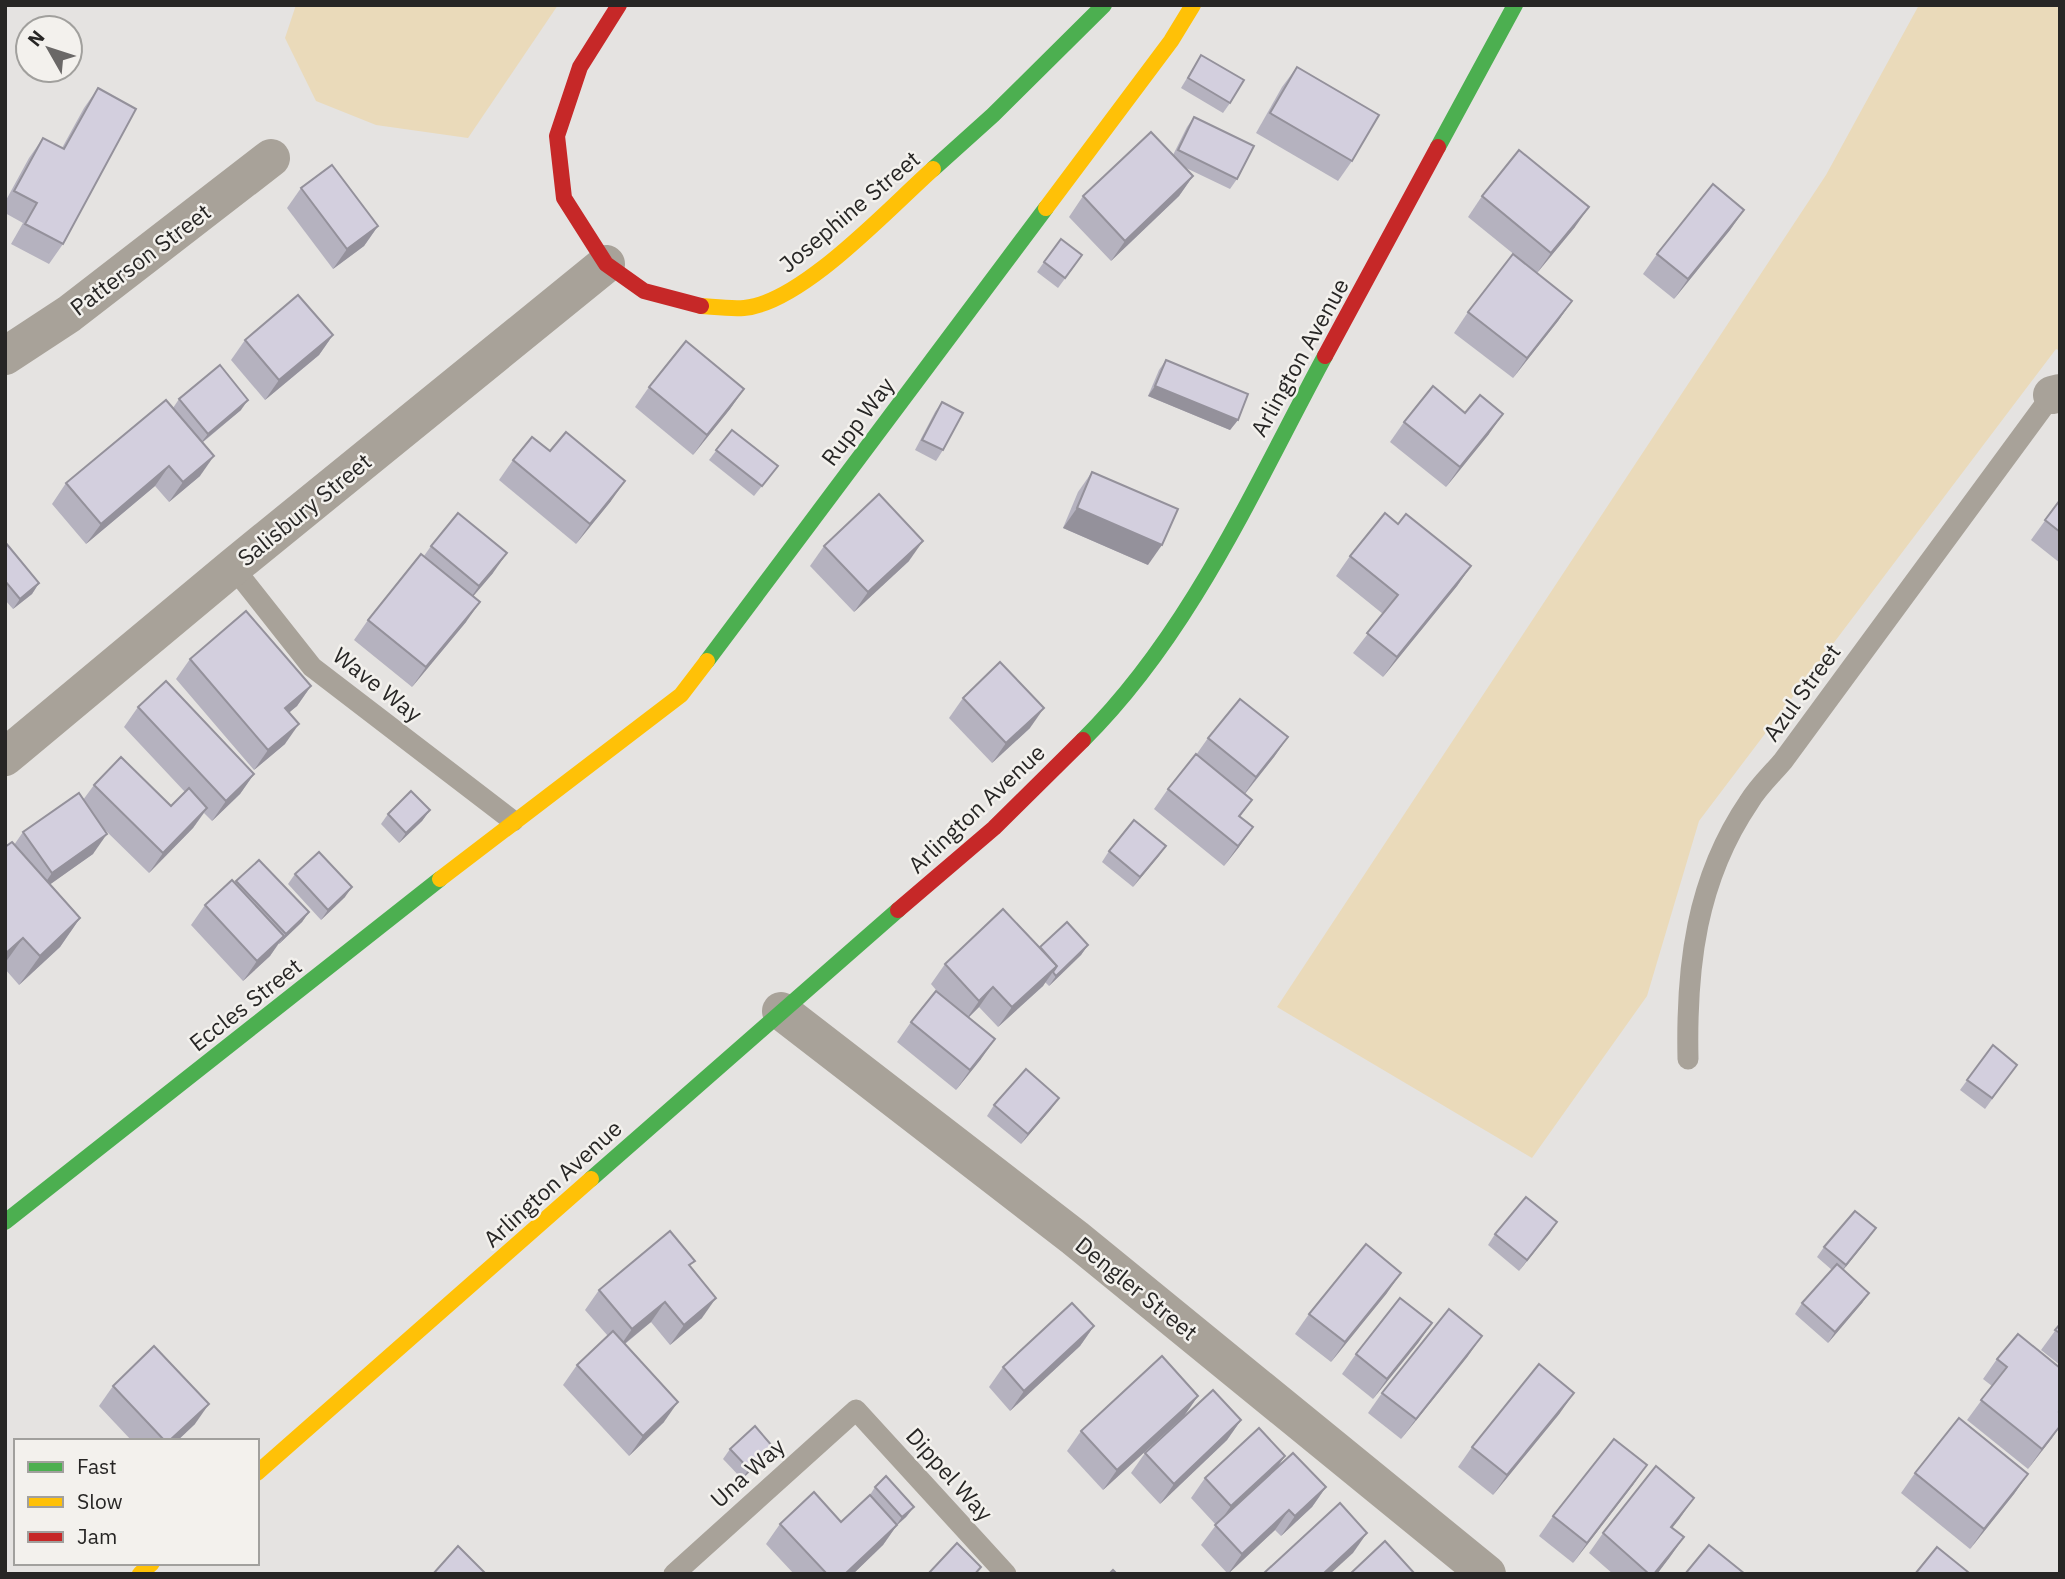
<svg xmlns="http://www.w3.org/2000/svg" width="2065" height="1579" font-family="'IBM Plex Sans',sans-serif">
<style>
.green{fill:#eadaba}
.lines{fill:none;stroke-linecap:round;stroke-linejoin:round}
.lane{stroke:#a8a299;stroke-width:21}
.street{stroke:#a8a299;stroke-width:38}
.fast{stroke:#4caf50;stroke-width:16}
.slow{stroke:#ffc107;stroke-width:16}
.jam{stroke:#c62828;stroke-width:16}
.wall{fill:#b5b2bf}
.shaded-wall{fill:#94919b}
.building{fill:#d3cfde;stroke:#94919b;stroke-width:2}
.labels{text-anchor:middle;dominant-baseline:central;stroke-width:5;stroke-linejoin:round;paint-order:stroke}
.street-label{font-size:23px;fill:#272625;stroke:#f3f1ed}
</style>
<rect width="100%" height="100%" fill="#e5e3e1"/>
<g class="green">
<polygon points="296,5 558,5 468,138 376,125 316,101 285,38"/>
<polygon points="1919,5 2060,5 2060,351 2056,349 1699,821 1647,996 1532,1158 1277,1007 1826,175"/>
</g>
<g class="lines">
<g class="lane">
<polyline points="233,567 312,667 513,821"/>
<path d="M 1688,1059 C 1686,967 1696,880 1749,802 C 1758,787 1772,774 1783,761 L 2052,395"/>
<polyline points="674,1574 856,1410 1006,1574"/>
</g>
<g class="street">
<polyline points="5,356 69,314 271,158"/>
<polyline points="2052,395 2060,393"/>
<polyline points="5,757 233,567 606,264"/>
<polyline points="781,1011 1075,1238 1487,1574"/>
</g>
<g class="fast">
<polyline points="1438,147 1515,5"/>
<polyline points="933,169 993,115 1104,5"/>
<polyline points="707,661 1046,208"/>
<path d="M 1083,740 C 1191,633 1254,487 1325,356"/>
<polyline points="591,1179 898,910"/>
<polyline points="5,1222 440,879"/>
</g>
<g class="slow">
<polyline points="1046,208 1171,41 1193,5"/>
<path d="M 701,306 C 715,307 730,309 744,308 C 802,303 889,208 933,169"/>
<polyline points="440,879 681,695 707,661"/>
<polyline points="257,1473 591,1179"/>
<polyline points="140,1574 152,1563"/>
</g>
<g class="jam">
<polyline points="619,5 580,67 557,136 564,198 606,264 644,291 701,306"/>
<polyline points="1325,356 1438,147"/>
<polyline points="898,910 994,828 1083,740"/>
</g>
</g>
<g class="wall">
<polygon points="1201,55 1230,103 1223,113 1181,88"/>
<polygon points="1297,67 1352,161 1338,181 1256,133 1282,87"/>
<polygon points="98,88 63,244 49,264 11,244 23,223 5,213 5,202 29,158 43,138 62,148 84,108"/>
<polygon points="1194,117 1237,179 1230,189 1184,167 1193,176 1179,196 1111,261 1069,217 1083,196 1173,155 1187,127"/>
<polygon points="301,188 378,226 364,246 333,269 287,208"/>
<polygon points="1482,196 1575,227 1537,273 1468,217"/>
<polygon points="1744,210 1730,230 1674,299 1643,274 1657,254"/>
<polygon points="1044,262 1075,265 1058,288 1037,272"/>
<polygon points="1572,301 1558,321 1513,378 1454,333 1468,312"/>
<polygon points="333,335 319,355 265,400 231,360 245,340"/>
<polygon points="1166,360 1238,420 1230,430 1148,396 1159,370"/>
<polygon points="649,387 744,389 730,409 693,455 635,407"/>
<polygon points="179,399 241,410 202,443 200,476 169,502 155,486 86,544 52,504 66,483 173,408"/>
<polygon points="942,402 943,450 936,461 915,450 935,412"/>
<polygon points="1465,413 1489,434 1446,487 1390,442 1404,422"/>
<polygon points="732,430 778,466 754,496 709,460"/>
<polygon points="513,460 611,501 576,544 499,480"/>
<polygon points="1092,472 1148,565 1063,528 1078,492"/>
<polygon points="2060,500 2060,563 2031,540"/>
<polygon points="1398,524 1471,566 1457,586 1383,677 1353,653 1383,614 1336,576 1350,556"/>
<polygon points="5,542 39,583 32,594 13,609 5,600"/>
<polygon points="431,546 493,573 473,596 466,622 412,687 354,640 368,620 424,556"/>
<polygon points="824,546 909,561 854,612 810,566"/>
<polygon points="190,659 311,686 297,706 289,712 285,744 254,770 176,679"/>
<polygon points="963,698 1030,728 992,763 949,718"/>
<polygon points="138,707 254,774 240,794 212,821 204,813 193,828 149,873 103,828 93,854 50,884 80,918 60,947 19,985 5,969 5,847 14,845 23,832 83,800 94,785 171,806 185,792 124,727"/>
<polygon points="1288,737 1274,757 1245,794 1252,800 1240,817 1239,847 1224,866 1154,809 1168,789 1196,755 1208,738"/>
<polygon points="430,810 422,821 399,843 381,824 388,814"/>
<polygon points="1166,846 1133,887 1102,862 1109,851"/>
<polygon points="295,874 345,897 321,920 288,884"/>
<polygon points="236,881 309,912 302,922 279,944 278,943 270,956 243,981 191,925 205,905"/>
<polygon points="1088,945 1081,955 1049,986 1045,982 1043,986 998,1027 979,1007 968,1018 981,1059 956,1090 897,1042 911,1022 942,997 931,984 945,964 1040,947"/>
<polygon points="1993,1045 2017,1065 1985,1109 1960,1090"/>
<polygon points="994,1105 1051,1109 1021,1144 987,1116"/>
<polygon points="1557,1222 1519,1271 1488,1245 1495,1234"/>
<polygon points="1876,1228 1843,1270 1869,1293 1862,1303 1828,1343 1795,1314 1802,1303 1832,1270 1817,1257 1824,1247"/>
<polygon points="691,1267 702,1318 670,1345 651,1322 625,1344 664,1422 629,1456 563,1385 577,1365 608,1336 585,1310 599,1290"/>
<polygon points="1387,1293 1331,1362 1295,1334 1309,1314"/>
<polygon points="1432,1323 1418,1343 1373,1399 1342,1374 1356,1354"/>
<polygon points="2060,1324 2060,1365 2041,1350"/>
<polygon points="1094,1326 1080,1346 1010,1411 989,1387 1003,1367"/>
<polygon points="1468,1356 1401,1439 1368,1413 1382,1393"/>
<polygon points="1997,1359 2060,1368 2052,1438 2028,1469 1967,1420 1992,1386 1983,1379"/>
<polygon points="113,1386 195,1424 177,1441 132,1441 99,1406"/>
<polygon points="1198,1396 1184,1416 1103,1490 1067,1451 1081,1431"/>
<polygon points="1560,1413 1493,1495 1458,1467 1472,1447"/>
<polygon points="1241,1420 1227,1440 1160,1504 1131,1473 1145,1453"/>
<polygon points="730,1449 766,1457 742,1479 723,1459"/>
<polygon points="1285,1456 1275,1470 1326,1487 1312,1507 1281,1536 1275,1530 1228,1574 1201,1545 1216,1525 1191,1498 1205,1478"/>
<polygon points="1647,1465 1633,1485 1573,1563 1539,1536 1553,1516"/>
<polygon points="1915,1473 2028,1474 2014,1494 1970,1549 1901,1493"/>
<polygon points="875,1487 914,1507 906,1517 897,1525 883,1545 853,1574 794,1574 766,1544 780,1524 841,1522 868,1498"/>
<polygon points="1680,1518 1672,1528 1684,1537 1657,1574 1613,1574 1589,1553 1603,1533"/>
</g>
<g class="shaded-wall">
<polygon points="1193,176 1179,196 1111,261 1125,241"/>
<polygon points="1589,207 1575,227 1537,273 1551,253"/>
<polygon points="1744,210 1730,230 1674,299 1688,279"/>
<polygon points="378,226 364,246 333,269 347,249"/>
<polygon points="1572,301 1558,321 1513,378 1527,358"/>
<polygon points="333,335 319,355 265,400 279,380"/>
<polygon points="1155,386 1238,420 1230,430 1148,396"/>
<polygon points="744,389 730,409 693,455 707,435"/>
<polygon points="248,400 241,410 200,444 208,434"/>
<polygon points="1503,414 1489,434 1446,487 1460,467"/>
<polygon points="214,456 200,476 169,502 183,482"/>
<polygon points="169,466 155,486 86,544 101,524"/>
<polygon points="625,481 611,501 576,544 590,524"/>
<polygon points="1077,508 1162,545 1148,565 1063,528"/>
<polygon points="923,541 909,561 854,612 868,592"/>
<polygon points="507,553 493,573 465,606 479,586"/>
<polygon points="1471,566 1457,586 1383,677 1397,657"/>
<polygon points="39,583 32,594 13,609 20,599"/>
<polygon points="480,602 466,622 412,687 426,667"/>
<polygon points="311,686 297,706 271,728 285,708"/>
<polygon points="1044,708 1030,728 992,763 1006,743"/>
<polygon points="299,724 285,744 254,770 268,750"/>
<polygon points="1288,737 1274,757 1242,797 1256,777"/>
<polygon points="254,774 240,794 212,821 226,801"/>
<polygon points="207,808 193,828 149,873 163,853"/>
<polygon points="430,810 422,821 399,843 406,833"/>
<polygon points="1253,827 1239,847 1224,866 1238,846"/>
<polygon points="107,834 93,854 38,893 52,873"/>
<polygon points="1166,846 1159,856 1133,887 1140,877"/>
<polygon points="352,887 345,897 321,920 328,910"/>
<polygon points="309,912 302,922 279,944 286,934"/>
<polygon points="80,918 60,947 19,985 40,956"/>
<polygon points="284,936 270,956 243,981 257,961"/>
<polygon points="23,938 5,963 5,954"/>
<polygon points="1088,945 1081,955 1049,986 1056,976"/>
<polygon points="1057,966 1043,986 998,1027 1012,1007"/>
<polygon points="993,987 979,1007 965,1021 979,1001"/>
<polygon points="995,1039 981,1059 956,1090 970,1070"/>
<polygon points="1059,1098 1051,1109 1021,1144 1028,1134"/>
<polygon points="1557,1222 1550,1233 1519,1271 1527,1260"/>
<polygon points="1876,1228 1869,1238 1839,1275 1846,1265"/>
<polygon points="1401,1273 1387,1293 1331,1362 1345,1342"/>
<polygon points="1869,1293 1862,1303 1828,1343 1835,1332"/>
<polygon points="716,1298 702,1318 670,1345 684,1325"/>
<polygon points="665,1302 651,1322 618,1349 632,1329"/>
<polygon points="1432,1323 1418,1343 1373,1399 1387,1379"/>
<polygon points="1094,1326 1080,1346 1010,1411 1024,1391"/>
<polygon points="1482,1336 1468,1356 1401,1439 1416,1419"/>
<polygon points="1574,1393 1560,1413 1493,1495 1507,1475"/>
<polygon points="1198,1396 1184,1416 1103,1490 1117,1470"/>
<polygon points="678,1402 664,1422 629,1456 643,1436"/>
<polygon points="209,1404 195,1424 177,1441 169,1441"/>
<polygon points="1241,1420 1227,1440 1160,1504 1174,1484"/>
<polygon points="2060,1426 2052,1438 2028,1469 2042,1449"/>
<polygon points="773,1447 766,1457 742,1479 749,1469"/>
<polygon points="1285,1456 1271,1476 1217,1526 1231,1506"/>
<polygon points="1647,1465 1633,1485 1573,1563 1587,1543"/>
<polygon points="2028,1474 2014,1494 1970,1549 1984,1529"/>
<polygon points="1326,1487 1312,1507 1281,1536 1295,1516"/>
<polygon points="1694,1498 1680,1518 1657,1547 1671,1527"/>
<polygon points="914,1507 906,1517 895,1527 902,1517"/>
<polygon points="1289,1510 1275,1530 1228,1574 1242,1554"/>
<polygon points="897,1525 883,1545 853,1574 845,1574"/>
<polygon points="1367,1533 1353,1553 1330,1574 1323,1574"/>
<polygon points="1684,1537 1670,1557 1657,1574 1654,1574"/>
</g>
<g class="building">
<polygon points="1201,55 1244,80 1230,103 1188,78"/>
<polygon points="1297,67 1379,115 1352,161 1270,113"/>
<polygon points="98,88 136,109 63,244 25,224 37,203 14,191 43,138 64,149"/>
<polygon points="1194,117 1254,146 1237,179 1178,150"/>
<polygon points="1151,132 1193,176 1125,241 1083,196"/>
<polygon points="1519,150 1589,207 1551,253 1482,196"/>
<polygon points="332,165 378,226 347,249 301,188"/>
<polygon points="1713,184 1744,210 1688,279 1657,254"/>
<polygon points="1061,239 1082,255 1065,278 1044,262"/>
<polygon points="1513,254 1572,301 1527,358 1468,312"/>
<polygon points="298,295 333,335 279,380 245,340"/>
<polygon points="686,341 744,389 707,435 649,387"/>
<polygon points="1166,360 1248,394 1238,420 1155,386"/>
<polygon points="220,365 248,400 208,434 179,399"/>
<polygon points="1433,386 1465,413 1480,395 1503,414 1460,467 1404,422"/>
<polygon points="166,400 214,456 183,482 169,466 101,524 66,483"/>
<polygon points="942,402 963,413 943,450 922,440"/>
<polygon points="732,430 778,466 762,486 716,450"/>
<polygon points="566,432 625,481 590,524 513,460 532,437 550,451"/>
<polygon points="1092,472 1178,509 1162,545 1077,508"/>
<polygon points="879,494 923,541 868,592 824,546"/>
<polygon points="2060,500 2060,532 2045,520"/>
<polygon points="458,513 507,553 479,586 431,546"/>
<polygon points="1385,513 1398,524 1406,514 1471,566 1397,657 1367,633 1398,595 1350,556"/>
<polygon points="5,542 39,583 20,599 5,581"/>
<polygon points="421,554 480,602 426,667 368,620"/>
<polygon points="246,611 311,686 285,708 299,724 268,750 190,659"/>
<polygon points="1000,662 1044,708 1006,743 963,698"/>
<polygon points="166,681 254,774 226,801 138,707"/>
<polygon points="1240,699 1288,737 1256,777 1208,738"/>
<polygon points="1196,754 1252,800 1239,816 1253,827 1238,846 1168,789"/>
<polygon points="121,757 171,806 189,788 207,808 163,853 94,785"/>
<polygon points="411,791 430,810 406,833 388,814"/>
<polygon points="79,793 107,834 52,873 23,832"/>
<polygon points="1134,820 1166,846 1140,877 1109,851"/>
<polygon points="12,842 80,918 40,956 23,938 5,954 5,847"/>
<polygon points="319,852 352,887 328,910 295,874"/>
<polygon points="259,860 309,912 286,934 236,881"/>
<polygon points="232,880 284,936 257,961 205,905"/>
<polygon points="1003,909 1057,966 1012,1007 993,987 979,1001 945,964"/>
<polygon points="1067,922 1088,945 1056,976 1053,972 1057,966 1040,947"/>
<polygon points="936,991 995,1039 970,1070 911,1022"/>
<polygon points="1993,1045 2017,1065 1992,1098 1967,1080"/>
<polygon points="1026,1069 1059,1098 1028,1134 994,1105"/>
<polygon points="1526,1197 1557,1222 1527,1260 1495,1234"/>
<polygon points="1855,1211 1876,1228 1846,1265 1824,1247"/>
<polygon points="670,1231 695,1261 689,1265 716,1298 684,1325 665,1302 632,1329 599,1290"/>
<polygon points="1366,1244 1401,1273 1345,1342 1309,1314"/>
<polygon points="1837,1264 1869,1293 1835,1332 1802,1303"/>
<polygon points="1400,1298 1432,1323 1387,1379 1356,1354"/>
<polygon points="1072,1303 1094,1326 1024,1391 1003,1367"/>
<polygon points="1449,1309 1482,1336 1416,1419 1382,1393"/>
<polygon points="2060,1324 2060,1333 2055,1330"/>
<polygon points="613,1331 678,1402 643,1436 577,1365"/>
<polygon points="2018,1334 2060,1368 2060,1411 2059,1412 2060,1413 2060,1426 2042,1449 1981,1400 2007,1367 1997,1359"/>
<polygon points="154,1346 209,1404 169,1441 165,1441 113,1386"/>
<polygon points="1162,1356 1198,1396 1117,1470 1081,1431"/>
<polygon points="1539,1364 1574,1393 1507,1475 1472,1447"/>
<polygon points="1213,1390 1241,1420 1174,1484 1145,1453"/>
<polygon points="1959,1418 2028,1474 1984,1529 1915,1473"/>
<polygon points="755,1426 773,1447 749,1469 730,1449"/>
<polygon points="1259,1428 1285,1456 1231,1506 1205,1478"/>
<polygon points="1614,1439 1647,1465 1587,1543 1553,1516"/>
<polygon points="1293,1453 1326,1487 1295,1516 1289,1510 1242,1554 1215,1525"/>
<polygon points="1656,1466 1694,1498 1671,1527 1684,1537 1654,1574 1649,1574 1603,1533"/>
<polygon points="886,1476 914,1507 902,1517 875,1487"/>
<polygon points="814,1492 841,1522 870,1495 897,1525 845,1574 827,1574 780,1524"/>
<polygon points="1340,1503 1367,1533 1323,1574 1263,1574"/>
<polygon points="1385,1541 1415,1574 1350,1574"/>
<polygon points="957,1543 981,1567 975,1574 928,1574"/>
<polygon points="1709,1545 1745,1574 1685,1574"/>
<polygon points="458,1546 486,1574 433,1574"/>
<polygon points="1937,1547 1968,1572 1966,1574 1915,1574"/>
<polygon points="1113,1570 1117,1574 1109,1574"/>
</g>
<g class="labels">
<g class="street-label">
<text transform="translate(849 211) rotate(-40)">Josephine Street</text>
<text transform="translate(140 259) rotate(-37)">Patterson Street</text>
<text transform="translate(1299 357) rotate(-61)">Arlington Avenue</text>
<text transform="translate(857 421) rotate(-53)">Rupp Way</text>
<text transform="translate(304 509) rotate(-39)">Salisbury Street</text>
<text transform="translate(378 684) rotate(38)">Wave Way</text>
<text transform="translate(1801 692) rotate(-54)">Azul Street</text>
<text transform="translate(976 808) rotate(-43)">Arlington Avenue</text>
<text transform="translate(245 1004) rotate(-38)">Eccles Street</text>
<text transform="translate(552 1183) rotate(-42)">Arlington Avenue</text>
<text transform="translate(1137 1288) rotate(39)">Dengler Street</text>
<text transform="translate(747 1472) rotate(-42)">Una Way</text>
<text transform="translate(950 1474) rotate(48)">Dippel Way</text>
</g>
</g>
<rect width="2065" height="1579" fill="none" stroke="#272625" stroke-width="14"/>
<rect x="14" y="1439" width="245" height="126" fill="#f3f1ed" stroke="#a1a09d" stroke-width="2"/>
<rect x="28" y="1462" width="35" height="10" fill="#4caf50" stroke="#a1a09d" stroke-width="2"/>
<text x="77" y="1474" font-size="21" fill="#272625">Fast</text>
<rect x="28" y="1497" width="35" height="10" fill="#ffc107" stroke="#a1a09d" stroke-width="2"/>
<text x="77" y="1509" font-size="21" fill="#272625">Slow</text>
<rect x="28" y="1532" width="35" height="10" fill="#c62828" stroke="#a1a09d" stroke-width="2"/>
<text x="77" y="1544" font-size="21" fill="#272625">Jam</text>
<g transform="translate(49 49) rotate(309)"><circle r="33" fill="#f3f1ed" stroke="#a1a09d" stroke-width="2"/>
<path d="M0-5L12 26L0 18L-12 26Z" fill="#6a6867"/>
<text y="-10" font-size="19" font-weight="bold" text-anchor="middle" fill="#272625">N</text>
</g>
</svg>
